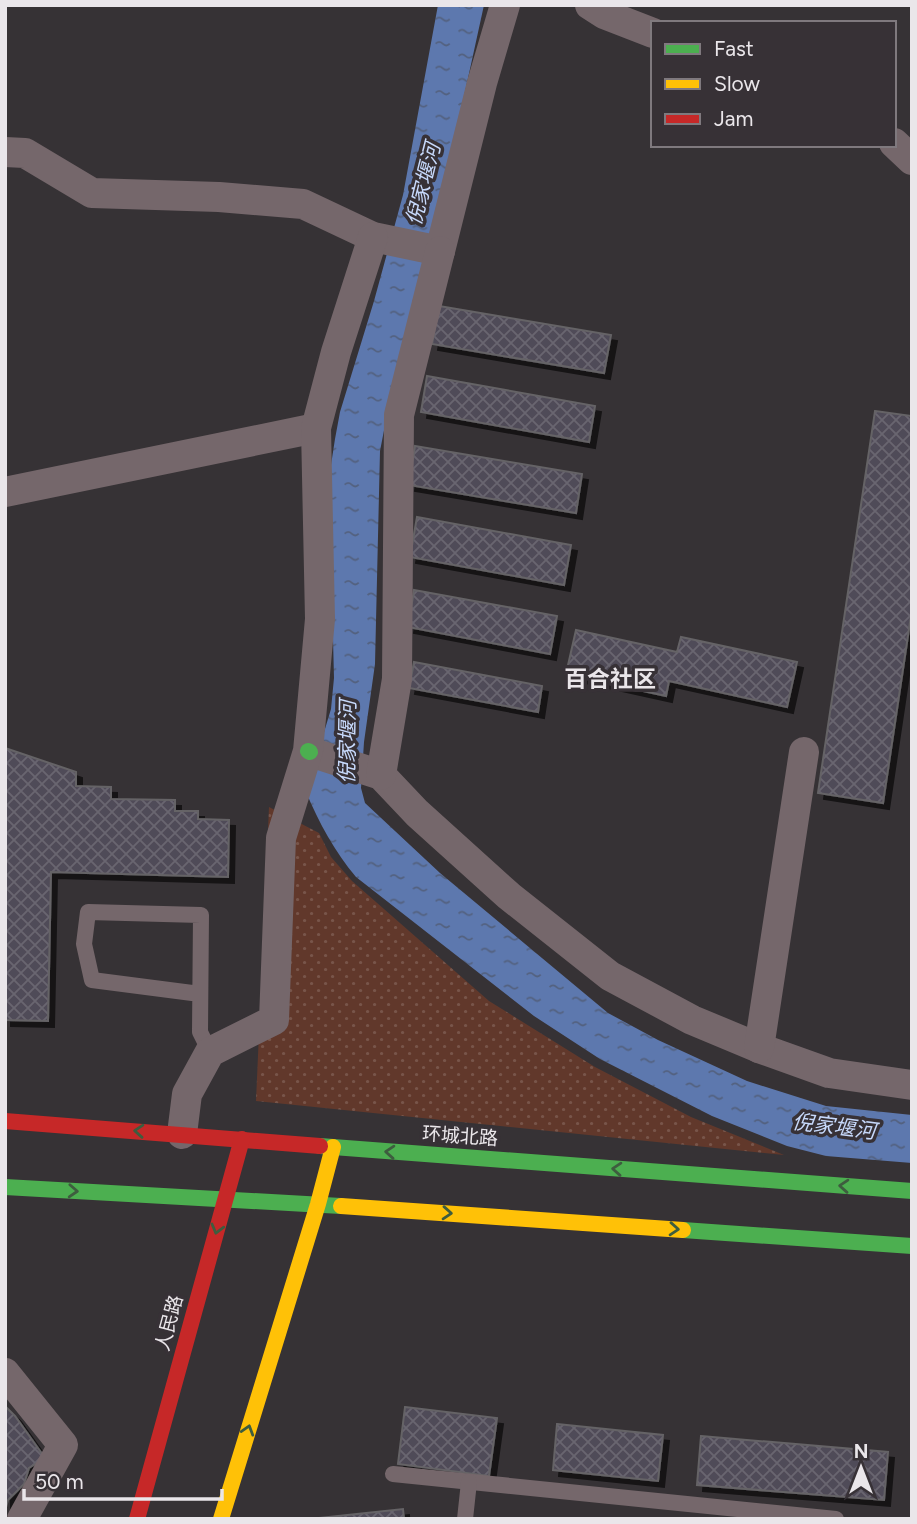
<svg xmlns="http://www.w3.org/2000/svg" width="917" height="1524" font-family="Figtree,'Noto Sans SC',sans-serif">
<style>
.park{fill:url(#park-dots)}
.water{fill:url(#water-ripples)}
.building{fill:url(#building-cross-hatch);stroke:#656366;stroke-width:2;filter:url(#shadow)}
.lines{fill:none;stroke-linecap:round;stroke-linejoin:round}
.lane{stroke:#75676b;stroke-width:16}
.street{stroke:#75676b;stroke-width:30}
.fast{stroke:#4caf50;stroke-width:16}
.slow{stroke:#ffc107;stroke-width:16}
.jam{stroke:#c62828;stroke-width:16}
.oneway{stroke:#3e5d3f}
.labels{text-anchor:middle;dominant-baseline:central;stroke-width:7;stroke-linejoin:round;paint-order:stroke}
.street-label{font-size:19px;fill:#eae6ea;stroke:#373136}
.water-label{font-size:21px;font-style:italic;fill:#c7d9fb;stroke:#373136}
.quarter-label{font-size:23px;font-weight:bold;fill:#eae6ea;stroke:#373136}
</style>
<defs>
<pattern id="park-dots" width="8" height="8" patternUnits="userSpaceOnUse" patternTransform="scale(1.75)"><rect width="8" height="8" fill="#61382b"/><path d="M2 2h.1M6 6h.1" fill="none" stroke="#78554a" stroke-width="1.8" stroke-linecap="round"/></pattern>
<pattern id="water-ripples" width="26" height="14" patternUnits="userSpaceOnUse" patternTransform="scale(1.75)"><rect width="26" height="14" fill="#5d78ae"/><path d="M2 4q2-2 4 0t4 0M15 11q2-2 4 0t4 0" fill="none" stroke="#53617f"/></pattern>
<pattern id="building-cross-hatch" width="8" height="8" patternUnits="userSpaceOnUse" patternTransform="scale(1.75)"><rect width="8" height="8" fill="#504b58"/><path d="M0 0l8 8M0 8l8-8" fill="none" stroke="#696570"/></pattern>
<filter id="shadow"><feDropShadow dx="6" dy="6" stdDeviation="0" flood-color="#0009"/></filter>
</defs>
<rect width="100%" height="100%" fill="#363235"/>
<polygon class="park" points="269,807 319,833 331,857 352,881 489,1001 595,1067 691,1117 784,1155 256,1101"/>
<path class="water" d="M 438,5 L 484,5 L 440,206 L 392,389 L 380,451 L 375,664 L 364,742 L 361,788 L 365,803 L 440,873 L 608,1013 L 658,1040 L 747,1081 L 826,1106 L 912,1115 L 912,1163 L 826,1156 L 787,1146 L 712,1116 L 600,1059 L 534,1016 L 356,877 C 335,852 319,823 306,792 L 331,709 L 334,678 L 329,478 L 335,439 L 340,412 L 374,301 L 403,195 Z"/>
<g class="building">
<polygon points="439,306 611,335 604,373 432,344"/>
<polygon points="427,376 595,406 589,442 421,412"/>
<polygon points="875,411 912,416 912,609 883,803 818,793"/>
<polygon points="415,446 582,474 576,513 409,485"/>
<polygon points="417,517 571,545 564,585 410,557"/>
<polygon points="414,590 557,616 550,654 408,627"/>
<polygon points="576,630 677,652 681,637 797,662 787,707 669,681 666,696 566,674"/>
<polygon points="414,662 542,686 538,712 409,688"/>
<polygon points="5,748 76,772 76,786 111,787 111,799 175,800 175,811 198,811 198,819 229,820 228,877 51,872 48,1021 5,1020"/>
<polygon points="5,1406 15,1416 45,1458 29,1468 24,1484 8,1500 5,1511"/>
<polygon points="405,1407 497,1418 489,1476 398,1464"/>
<polygon points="557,1424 663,1435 658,1481 553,1470"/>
<polygon points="701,1436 888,1452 884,1500 697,1485"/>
<polygon points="403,1509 404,1519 320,1519 320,1518"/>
</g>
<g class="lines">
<g class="lane">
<polyline points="200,994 92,980 84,944 88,912 201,915 200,1032 210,1052"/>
<polyline points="393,1474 836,1519"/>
<polyline points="465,1519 469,1482"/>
</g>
<g class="street">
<polyline points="590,5 604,14 653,33"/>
<polyline points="894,143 912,160"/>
<polyline points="5,152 25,153 92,193 219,197 303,204 373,237 440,251 482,83 505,5"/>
<polyline points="5,492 316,428"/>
<polyline points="310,752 381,775 417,813 509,896 610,976 692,1020 759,1048 829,1073 912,1085"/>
<polyline points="381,775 397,679 399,415 440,251"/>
<polyline points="759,1048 804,752"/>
<polyline points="182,1134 187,1094 210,1052 274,1020 281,838 308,751 320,619 316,428 336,352 373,237"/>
<polyline points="5,1373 63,1445 22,1519"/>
</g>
<g class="fast">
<polyline points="308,751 310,752"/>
<polyline points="320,1146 912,1191"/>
<polyline points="5,1187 341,1206"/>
<polyline points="683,1230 912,1246"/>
</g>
<g class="slow">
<polyline points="341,1206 683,1230"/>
<polyline points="221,1519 318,1204 333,1147"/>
</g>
<g class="jam">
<polyline points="5,1121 320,1146"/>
<polyline points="137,1519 242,1139"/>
</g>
</g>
<defs><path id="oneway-chevron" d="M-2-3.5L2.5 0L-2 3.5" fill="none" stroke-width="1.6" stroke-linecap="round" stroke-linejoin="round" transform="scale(1.75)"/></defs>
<g class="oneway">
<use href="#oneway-chevron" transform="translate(139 1131) rotate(-176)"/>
<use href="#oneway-chevron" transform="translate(390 1152) rotate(-176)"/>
<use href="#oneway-chevron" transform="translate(617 1169) rotate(-176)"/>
<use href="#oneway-chevron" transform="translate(844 1186) rotate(-176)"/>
<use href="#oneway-chevron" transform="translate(73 1191) rotate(3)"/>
<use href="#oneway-chevron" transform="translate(447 1213) rotate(4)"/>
<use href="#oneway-chevron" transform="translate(217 1229) rotate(105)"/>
<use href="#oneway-chevron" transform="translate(674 1229) rotate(4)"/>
<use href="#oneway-chevron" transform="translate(248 1430) rotate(-73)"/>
</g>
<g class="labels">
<g class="street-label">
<text transform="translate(460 1136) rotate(4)">环城北路</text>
<text transform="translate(169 1323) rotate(-75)">人民路</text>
</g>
<g class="water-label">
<text transform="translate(423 184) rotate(-76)">倪家堰河</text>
<text transform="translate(347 742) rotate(-89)">倪家堰河</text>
<text transform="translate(834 1126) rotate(7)">倪家堰河</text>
</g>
<g class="quarter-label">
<text x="610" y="679">百合社区</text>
</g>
</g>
<rect width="917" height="1524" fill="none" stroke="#eae6ea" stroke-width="14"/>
<rect x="651" y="21" width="245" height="126" fill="#373136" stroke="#7f797e" stroke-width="2"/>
<rect x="665" y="44" width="35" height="10" fill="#4caf50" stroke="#7f797e" stroke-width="2"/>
<text x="714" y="56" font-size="21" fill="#eae6ea">Fast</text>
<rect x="665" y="79" width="35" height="10" fill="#ffc107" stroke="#7f797e" stroke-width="2"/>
<text x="714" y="91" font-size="21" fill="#eae6ea">Slow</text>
<rect x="665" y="114" width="35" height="10" fill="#c62828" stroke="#7f797e" stroke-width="2"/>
<text x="714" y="126" font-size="21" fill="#eae6ea">Jam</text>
<g transform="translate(861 1468)" stroke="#373136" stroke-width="5" paint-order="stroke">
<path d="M0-5L12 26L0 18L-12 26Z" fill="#eae6ea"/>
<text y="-10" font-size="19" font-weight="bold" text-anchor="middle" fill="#eae6ea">N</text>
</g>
<path d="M24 1489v10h198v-10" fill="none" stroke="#eae6ea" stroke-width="3.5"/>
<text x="35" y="1489" font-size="21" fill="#eae6ea" stroke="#373136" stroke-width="5" paint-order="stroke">50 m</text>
</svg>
